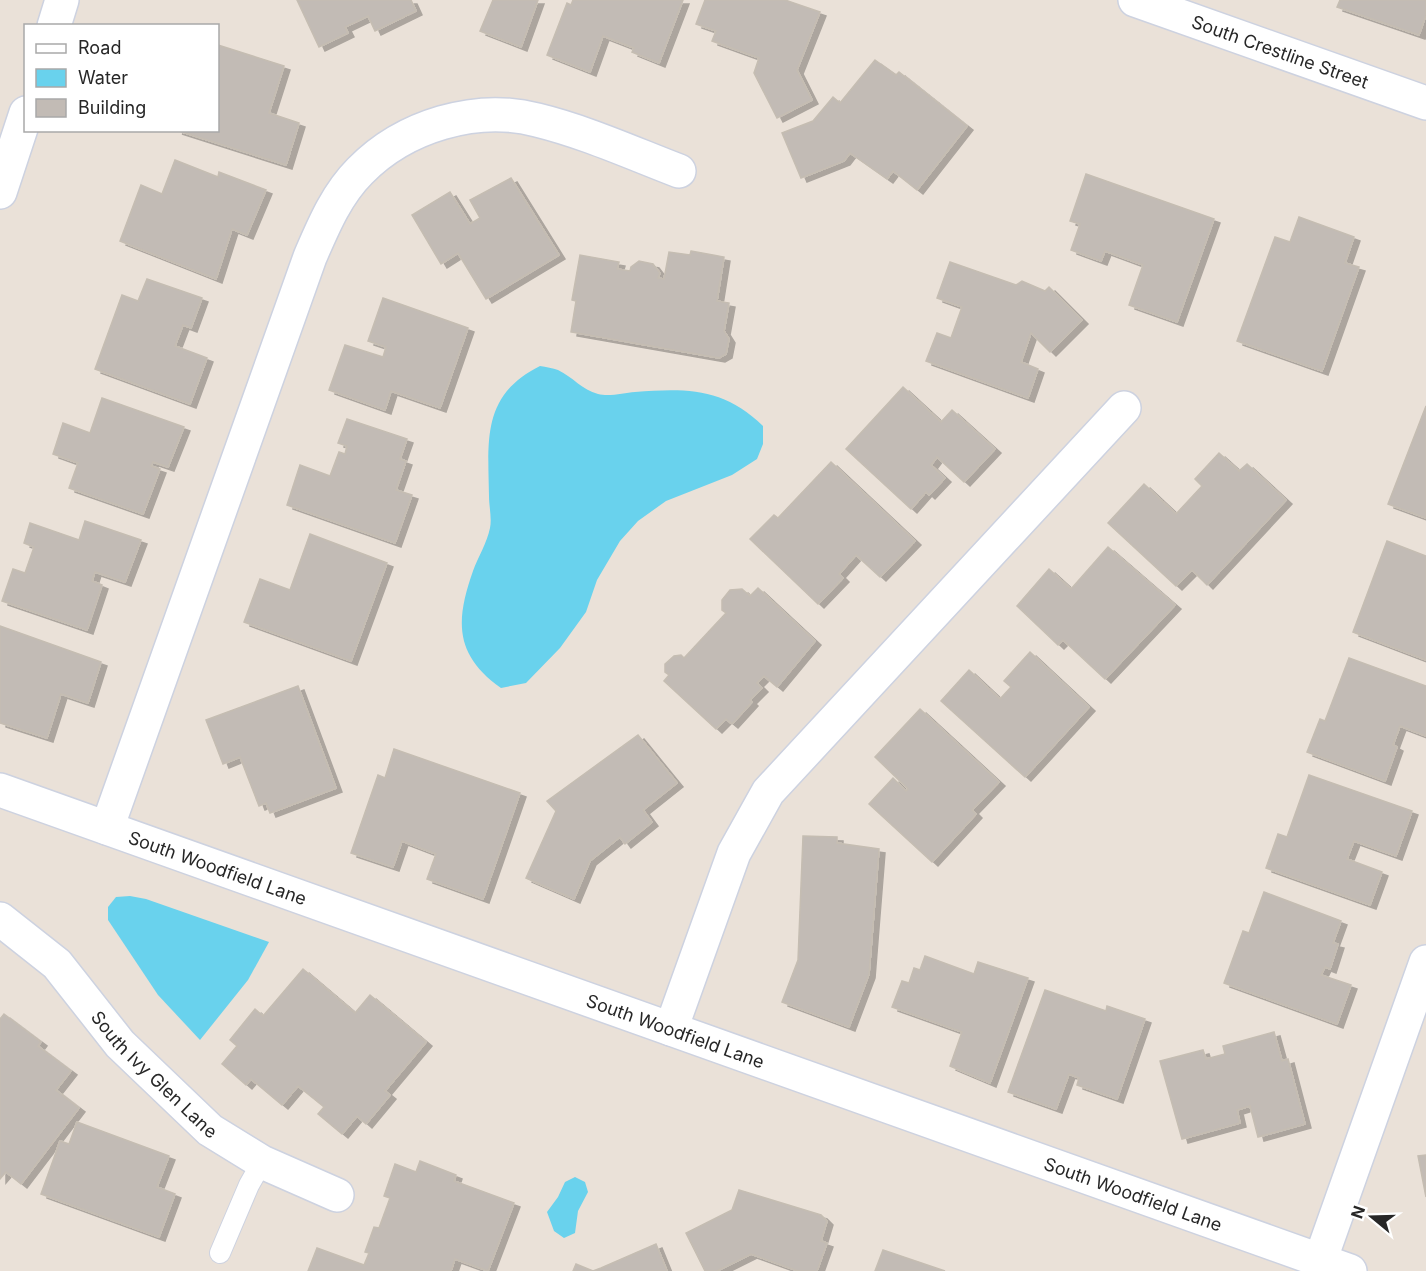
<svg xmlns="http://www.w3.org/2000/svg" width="1426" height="1271" font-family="Inter,sans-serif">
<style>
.water{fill:#69d2ed}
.building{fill:#c2bbb5;stroke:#c5bdb2;stroke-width:1.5;filter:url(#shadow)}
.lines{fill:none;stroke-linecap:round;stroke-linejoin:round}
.lane-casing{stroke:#cdd2e0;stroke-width:22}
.street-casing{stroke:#cdd2e0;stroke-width:36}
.secondary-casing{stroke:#cdd2e0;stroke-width:36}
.lane{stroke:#fff;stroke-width:20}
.street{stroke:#fff;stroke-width:33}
.secondary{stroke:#fff;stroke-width:33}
.labels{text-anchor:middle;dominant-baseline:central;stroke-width:4.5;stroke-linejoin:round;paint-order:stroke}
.street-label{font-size:18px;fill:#272727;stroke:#fff}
</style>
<defs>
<filter id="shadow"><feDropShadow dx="6" dy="4" stdDeviation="0" flood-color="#0004"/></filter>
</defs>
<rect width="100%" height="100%" fill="#eae1d8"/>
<g class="water">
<path d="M 540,366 C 546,367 553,368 558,370 C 573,377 582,390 598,394 C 609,397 624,393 635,392 C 687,388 724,388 763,426 L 763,444 L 757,459 L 732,475 L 666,501 L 638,521 L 620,541 L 597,580 L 586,612 L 560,648 L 526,683 L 501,688 C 455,655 455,622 473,571 C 478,557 487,543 490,528 C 492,519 489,506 489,496 C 488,439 482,395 540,366 Z"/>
<polygon points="130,896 146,899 269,942 248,980 200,1040 158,995 108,920 108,907 116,897"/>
<polygon points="575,1177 585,1182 588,1192 578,1211 575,1233 564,1238 554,1231 547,1212 558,1197 565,1182"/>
</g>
<g class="building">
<polygon points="297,0 411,0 416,11 375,31 368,16 345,27 348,33 319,47"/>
<polygon points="493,0 538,0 521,47 480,31"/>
<polygon points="573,0 683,0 659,63 632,52 634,48 603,36 590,72 547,55 567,3 571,5"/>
<polygon points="705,0 785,0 820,12 797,70 812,100 777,118 754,73 759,58 712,41 716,31 696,24"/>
<polygon points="1340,0 1426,0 1426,15 1419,35 1337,7"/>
<polygon points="218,45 284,66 269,113 299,123 286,165 176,130 218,130"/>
<polygon points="875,60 896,75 899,72 967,126 917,190 893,171 887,179 850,153 844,161 801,178 782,133 813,121 833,97 840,103"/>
<polygon points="175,160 218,177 219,172 266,190 247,235 232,229 216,279 120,241 141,185 162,194"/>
<polygon points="1086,174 1214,219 1177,322 1129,305 1143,265 1105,251 1101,261 1071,250 1080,224 1070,221"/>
<polygon points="511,178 559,255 486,299 458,253 441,264 412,215 450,192 470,224 480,218 470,200"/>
<polygon points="1299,217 1354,237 1345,263 1359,267 1322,371 1237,341 1275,237 1290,242"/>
<polygon points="691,251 724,257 717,301 729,303 724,331 729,339 726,354 719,358 571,332 576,301 572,300 580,255 619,262 617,269 630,271 631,267 639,261 653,264 660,273 658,278 664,279 669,252 690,255"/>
<polygon points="950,262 1016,285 1022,281 1045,291 1049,287 1082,320 1050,352 1031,333 1021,362 1038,369 1028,398 926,361 937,333 951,338 962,307 937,298"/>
<polygon points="147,279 202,298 191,328 183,325 175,346 207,358 190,404 95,369 122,295 138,301"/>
<polygon points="383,298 468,328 440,408 391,391 385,410 329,390 345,345 383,357 386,347 368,341"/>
<polygon points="903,387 941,422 952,410 995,449 964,482 937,457 931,465 945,478 929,495 926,492 911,509 846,449"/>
<polygon points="102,398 184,427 168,467 153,462 151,466 160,469 143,514 69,488 78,463 53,454 63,423 90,433"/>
<polygon points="1426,406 1426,518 1388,504"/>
<polygon points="347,419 407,439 400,459 406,461 396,490 412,495 395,543 287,505 300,465 330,476 339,452 345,454 347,446 338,443"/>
<polygon points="1219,453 1239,471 1247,464 1286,500 1207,585 1192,570 1176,586 1108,523 1144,484 1176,514 1202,486 1195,479"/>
<polygon points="831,462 915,541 880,577 856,555 839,574 843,578 818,604 750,539 774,515 778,518"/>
<polygon points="85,521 141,540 125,582 95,572 92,581 102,585 87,630 2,601 13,569 25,573 34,547 24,543 30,523 79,540"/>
<polygon points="310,534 387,563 351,661 244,622 260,579 290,590"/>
<polygon points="1387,541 1426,556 1426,660 1353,632"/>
<polygon points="1108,547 1175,605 1105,679 1063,640 1058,645 1017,606 1049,569 1071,589"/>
<polygon points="758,588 815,641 777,687 764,676 757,683 762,688 750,700 752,702 732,724 726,719 716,729 664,681 669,675 665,672 665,664 674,656 681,655 684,658 726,613 722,610 722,600 730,590 742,589 750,596"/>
<polygon points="0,626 101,662 88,703 61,694 47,738 0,723"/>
<polygon points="1030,652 1089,707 1025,777 941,701 969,670 1000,699 1011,687 1004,681"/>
<polygon points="1349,658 1426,686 1426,736 1400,726 1393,745 1397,747 1385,781 1307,752 1320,719 1325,721"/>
<polygon points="298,686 336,788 270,813 266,803 259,806 240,757 223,764 206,720"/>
<polygon points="920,709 999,782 972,810 976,814 932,862 869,804 893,778 906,791 908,789 875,757"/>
<polygon points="638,735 677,783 643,810 652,822 625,844 620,837 590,861 574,899 526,878 556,811 547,801"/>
<polygon points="394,749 520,793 483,899 427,879 436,854 402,841 393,867 351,853 378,775 385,778"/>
<polygon points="1309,775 1412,811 1396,856 1354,841 1347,859 1382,872 1370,905 1266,868 1278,834 1287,837"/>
<polygon points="803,836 837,837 837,843 879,849 869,974 849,1027 782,1002 798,960"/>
<polygon points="1264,892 1341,921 1333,943 1338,944 1330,969 1325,967 1321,975 1351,985 1337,1024 1224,983 1243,931 1249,933"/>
<polygon points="925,956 974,974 978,962 1028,978 990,1083 950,1066 962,1032 892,1007 902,981 909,983 914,968 920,970"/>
<polygon points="303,969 355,1013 370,995 426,1042 385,1091 390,1095 366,1124 357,1116 342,1134 318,1114 324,1107 298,1086 282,1105 251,1079 246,1085 222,1064 237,1046 230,1040 255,1009 263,1016"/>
<polygon points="1045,990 1106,1011 1107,1006 1145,1019 1117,1099 1077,1085 1079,1078 1069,1074 1056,1109 1008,1092"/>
<polygon points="4,1014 41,1042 38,1046 71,1071 56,1090 79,1108 21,1184 6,1172 0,1179 0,1019"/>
<polygon points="1274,1032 1282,1061 1288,1059 1305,1124 1258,1137 1250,1106 1237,1110 1240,1123 1182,1139 1160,1061 1203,1050 1206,1059 1225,1054 1223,1046"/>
<polygon points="77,1122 169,1156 157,1187 175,1194 159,1237 41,1194 60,1141 69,1144"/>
<polygon points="1426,1155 1426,1197 1418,1156"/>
<polygon points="420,1161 456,1175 454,1181 514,1203 488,1271 455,1259 451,1271 308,1271 317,1248 364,1265 369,1253 365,1252 374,1227 379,1228 390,1198 384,1196 395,1164 416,1172"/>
<polygon points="739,1190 821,1215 827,1221 821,1241 827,1243 817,1271 798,1271 751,1254 717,1271 705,1271 686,1233 732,1210"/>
<polygon points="656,1244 667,1271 573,1271 576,1264 593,1271 601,1268"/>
<polygon points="883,1250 945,1271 875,1271"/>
</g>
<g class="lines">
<defs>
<polyline id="lane" points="220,1253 249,1185 262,1162"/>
<g id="street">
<path id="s1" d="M 0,790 L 1350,1271"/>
<path d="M 107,828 L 310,257 C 323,227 336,195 360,171 C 404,126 476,104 537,120 C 586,132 632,153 679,171"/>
<path id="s2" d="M 0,919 L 57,964 L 120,1044 L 210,1130 L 262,1162 L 337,1195"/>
<polyline points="671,1029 734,853 768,792 1124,408"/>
<polyline points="1320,1261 1426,962"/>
</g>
<g id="secondary">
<path id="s3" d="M 1135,0 L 1426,103"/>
<polyline points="54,26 62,0"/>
<polyline points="0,192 26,113"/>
</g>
</defs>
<use href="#lane" class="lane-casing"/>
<use href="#street" class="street-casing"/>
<use href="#secondary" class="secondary-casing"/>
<use href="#lane" class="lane"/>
<use href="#street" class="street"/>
<use href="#secondary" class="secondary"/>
</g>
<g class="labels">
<g class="street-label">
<text stroke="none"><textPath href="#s3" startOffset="154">South Crestline Street</textPath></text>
<text stroke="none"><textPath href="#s1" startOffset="231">South Woodfield Lane</textPath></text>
<text stroke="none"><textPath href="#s1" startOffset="717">South Woodfield Lane</textPath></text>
<text stroke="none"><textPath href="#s2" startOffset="220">South Ivy Glen Lane</textPath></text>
<text stroke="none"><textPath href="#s1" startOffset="1203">South Woodfield Lane</textPath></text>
</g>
</g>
<rect x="24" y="24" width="195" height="108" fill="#ffffff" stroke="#a9a9a9" stroke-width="1.5"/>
<rect x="36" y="44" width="30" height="9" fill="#ffffff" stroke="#a9a9a9" stroke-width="1.5"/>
<text x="78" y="54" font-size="18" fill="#272727">Road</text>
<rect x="36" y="69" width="30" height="18" fill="#69d2ed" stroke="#a9a9a9" stroke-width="1.5"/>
<text x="78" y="84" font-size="18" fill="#272727">Water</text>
<rect x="36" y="99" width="30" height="18" fill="#c2bbb5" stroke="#a9a9a9" stroke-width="1.5"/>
<text x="78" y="114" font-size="18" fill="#272727">Building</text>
<g transform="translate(1372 1217) rotate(289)" stroke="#ffffff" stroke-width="4.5" paint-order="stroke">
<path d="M0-4.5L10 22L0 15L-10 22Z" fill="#272727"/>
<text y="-9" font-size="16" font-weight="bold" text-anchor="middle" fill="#272727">N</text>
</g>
</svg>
